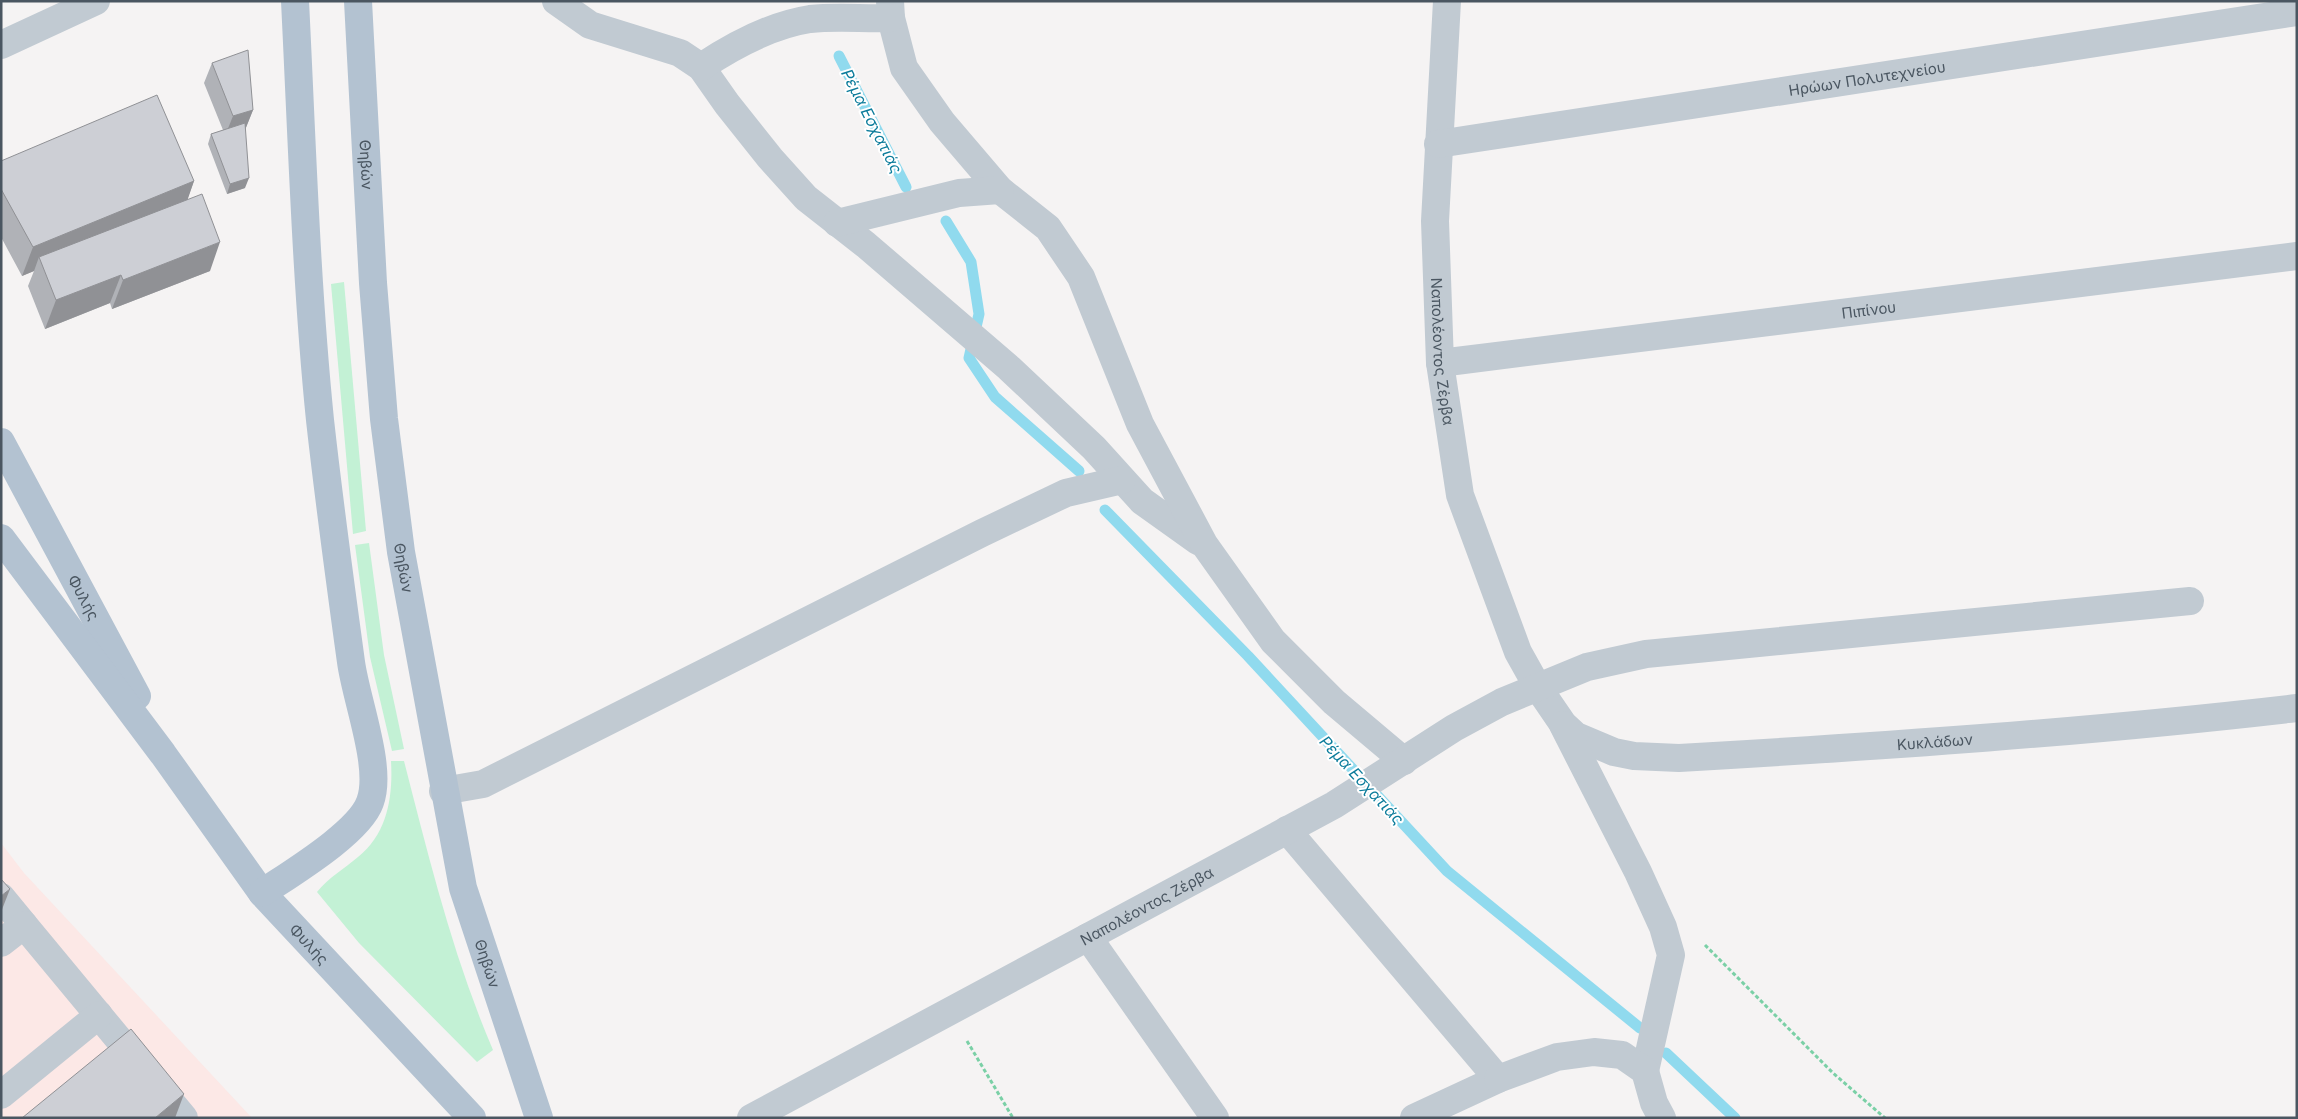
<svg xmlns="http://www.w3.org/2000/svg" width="2298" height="1119" font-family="Inter,sans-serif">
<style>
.medical{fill:#fce8e6}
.green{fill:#c3f1d5}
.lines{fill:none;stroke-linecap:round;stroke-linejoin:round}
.stream{stroke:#90daee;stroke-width:11}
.path{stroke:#7ad0a6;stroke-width:3;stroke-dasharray:4 2.5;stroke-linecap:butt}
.minor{stroke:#c1cad2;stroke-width:28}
.major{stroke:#b3c2d1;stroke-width:28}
.wall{fill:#b0b2b7}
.shaded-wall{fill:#909195}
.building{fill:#cdcfd5;stroke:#909195}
.labels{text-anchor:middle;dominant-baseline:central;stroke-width:4;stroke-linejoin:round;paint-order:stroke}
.street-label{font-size:15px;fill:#4a5661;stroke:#fff}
.water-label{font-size:16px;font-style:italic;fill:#0c7c9b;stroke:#fff}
</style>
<rect width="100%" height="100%" fill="#f5f3f3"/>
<polygon class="medical" points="1,843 24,873 252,1118 1,1118"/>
<g class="green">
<polygon points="344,282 366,531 353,534 331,284"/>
<polygon points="369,543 384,655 404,749 392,751 370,657 355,545"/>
<path d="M 391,761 L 404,761 C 429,858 453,957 493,1050 L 477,1062 L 359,943 L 317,892 C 329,877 344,869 358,857 C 388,833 393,796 391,761 Z"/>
</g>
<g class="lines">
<g class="stream">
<polyline points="839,56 906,187"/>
<polyline points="946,221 971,262 979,314 969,358 995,397 1079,471"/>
<polyline points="1105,510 1248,656 1447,871 1640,1028"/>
<polyline points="1666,1053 1735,1118"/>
</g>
<g class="path">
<polyline points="1705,945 1833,1073 1885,1118"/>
<polyline points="967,1041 1013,1118"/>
</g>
<g class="minor">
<polyline points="556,1 590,25 680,53 701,67 727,104 770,158 806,198 866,245 1009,368 1094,448 1142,501 1198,541"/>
<polyline points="890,1 891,18 904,68 942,122 1000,190 1048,228 1081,277 1140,424 1204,544 1273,641 1334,702 1404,761"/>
<path id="s1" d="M 1447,1 L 1435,221 L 1440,363 L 1460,495 L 1518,652 L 1537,686 L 1563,724 L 1576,736 L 1614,752 L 1634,756 L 1679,758 C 1885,746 2091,732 2297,708"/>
<polyline points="1,45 96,1"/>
<path d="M 701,67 C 734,45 771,25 810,19 C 836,16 865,19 891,18"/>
<path id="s2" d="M 1438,144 L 2297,12"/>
<polyline points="837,223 959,193 1000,190"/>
<path id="s3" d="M 1440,363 L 2297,256"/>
<polyline points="1563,725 1638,872 1663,927 1671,955 1645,1071"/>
<polyline points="443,791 483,784 982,533 1066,493 1122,480"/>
<polyline points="1287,830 1498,1079 1414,1118"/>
<polyline points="1,897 24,925"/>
<polyline points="1088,937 1215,1118"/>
<polyline points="1,943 24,925 184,1118"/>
<polyline points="1498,1079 1557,1057 1594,1052 1622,1055 1645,1071 1654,1103 1662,1118"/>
<polyline points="1,1095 99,1015"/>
<path id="s4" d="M 751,1118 L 1334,805 L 1454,728 L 1502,702 L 1587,667 L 1646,654 L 2190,601"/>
</g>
<g class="major">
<path id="s5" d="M 358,1 L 373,283 L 384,419 L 401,552 L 463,888 L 539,1118"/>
<path id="s6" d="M 1,442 L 137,696"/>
<path id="s7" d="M 1,538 L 163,754 L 262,893 L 472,1118"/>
<path d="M 262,893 C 290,874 359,833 370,802 C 383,768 356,700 351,662 C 340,582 329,501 320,420 C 306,281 302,141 295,1"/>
</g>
</g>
<g class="wall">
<polygon points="212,63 253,110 245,130 245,188 227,194 208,144 211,134 223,130 204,83"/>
<polygon points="1,161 194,181 187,200 210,271 112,309 110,303 45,329 28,286 34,271 22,276 1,237"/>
</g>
<g class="shaded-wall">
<polygon points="253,110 245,130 225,136 233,116"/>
<polygon points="249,178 245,188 227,194 230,184"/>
<polygon points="194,181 184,210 39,257 34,271 22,276 33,247"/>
<polygon points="220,242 210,271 112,309 123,280"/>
<polygon points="121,275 110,303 45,329 56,300"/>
<polygon points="10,889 1,912 1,896"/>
<polygon points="184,1094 175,1118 155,1118"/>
</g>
<g class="building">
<polygon points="248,50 253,110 233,116 212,63"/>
<polygon points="157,95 194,181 33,247 1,189 1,161"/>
<polygon points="245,123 249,178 230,184 211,134"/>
<polygon points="202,194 220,242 123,280 121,275 56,300 39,257"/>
<polygon points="1,879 10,889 1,896"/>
<polygon points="131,1029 184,1094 155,1118 22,1118"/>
</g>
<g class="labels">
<g class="street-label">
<text stroke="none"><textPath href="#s2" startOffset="434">Ηρώων Πολυτεχνείου</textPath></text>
<text stroke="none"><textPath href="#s5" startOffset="164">Θηβών</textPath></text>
<text stroke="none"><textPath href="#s3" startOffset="432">Πιπίνου</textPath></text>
<text stroke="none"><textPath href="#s1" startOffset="351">Ναπολέοντος Ζέρβα</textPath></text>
<text stroke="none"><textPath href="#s5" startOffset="569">Θηβών</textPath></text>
<text stroke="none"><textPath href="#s6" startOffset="176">Φυλής</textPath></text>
<text stroke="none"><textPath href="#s1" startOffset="1129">Κυκλάδων</textPath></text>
<text stroke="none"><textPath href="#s4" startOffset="449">Ναπολέοντος Ζέρβα</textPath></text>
<text stroke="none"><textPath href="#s7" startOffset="510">Φυλής</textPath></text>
<text stroke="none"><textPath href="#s5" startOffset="974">Θηβών</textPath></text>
</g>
<g class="water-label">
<text transform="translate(872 121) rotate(63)">Ρέμα Εσχατιάς</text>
<text transform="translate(1362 780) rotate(47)">Ρέμα Εσχατιάς</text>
</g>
</g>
<rect width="2298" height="1119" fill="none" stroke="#4a5661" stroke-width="5"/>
</svg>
